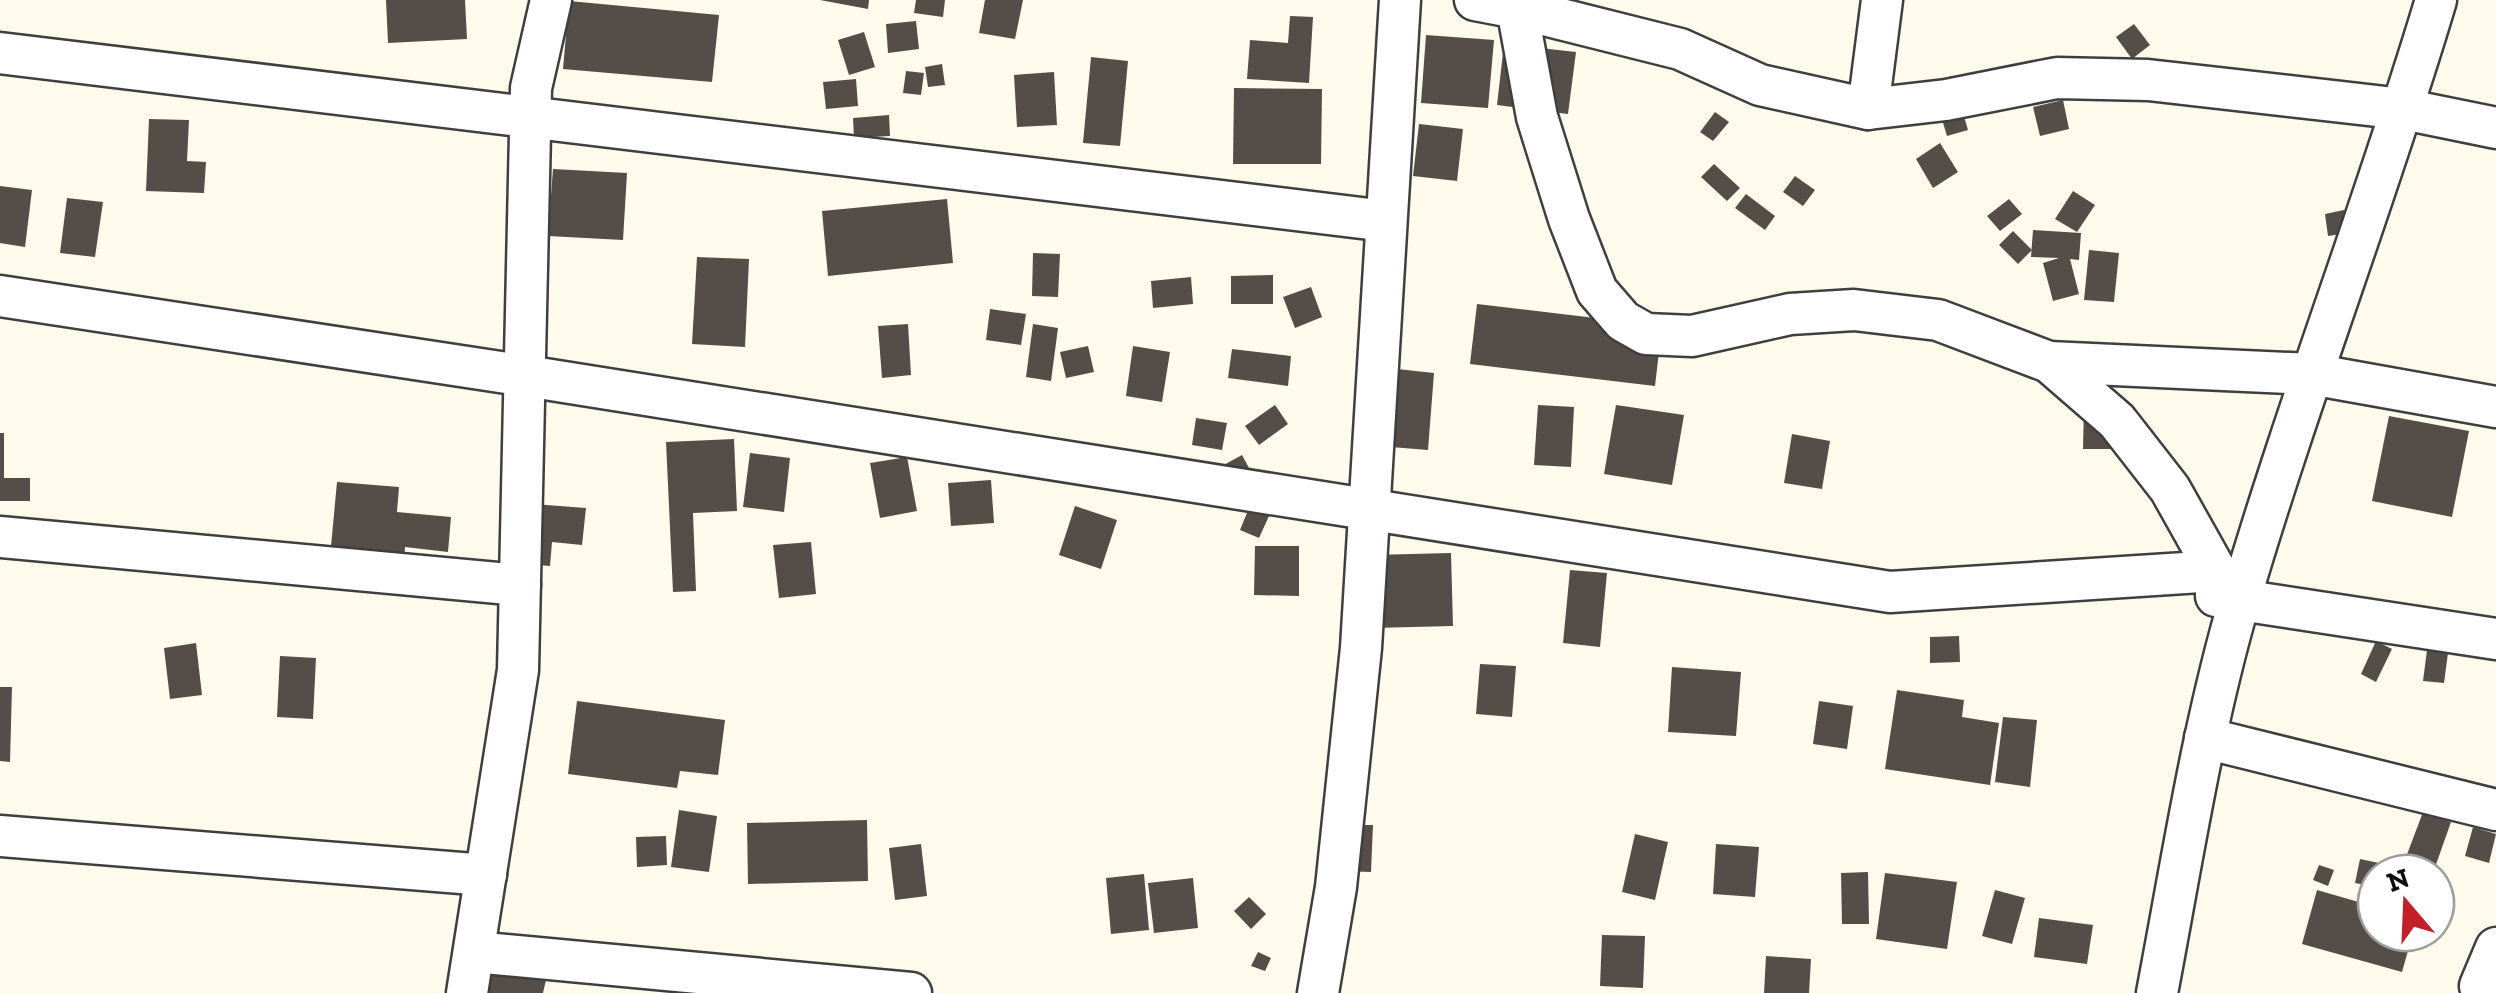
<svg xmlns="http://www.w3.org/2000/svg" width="2496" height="993" font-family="'Zilla Slab',serif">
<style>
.building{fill:#554d48}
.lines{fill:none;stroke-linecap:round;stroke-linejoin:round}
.minor-casing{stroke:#3f3f3f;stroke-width:45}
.minor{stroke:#fff;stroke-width:40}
</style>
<rect width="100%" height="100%" fill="#fffbec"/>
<g class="building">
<polygon points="386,0 465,0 467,39 388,43"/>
<polygon points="820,0 869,0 868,9"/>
<polygon points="916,0 945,0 943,17 914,13"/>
<polygon points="985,0 1023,0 1015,39 979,33"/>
<polygon points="569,1 719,15 712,82 563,69"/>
<polygon points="1290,16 1313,17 1309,83 1247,79 1250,40 1288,43"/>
<polygon points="916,21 919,49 888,53 886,24"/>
<polygon points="2134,24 2150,45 2132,59 2116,37"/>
<polygon points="864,32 875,67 849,75 838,40"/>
<polygon points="1426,35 1494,40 1488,108 1421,103"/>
<polygon points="1504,44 1576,52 1568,114 1497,105"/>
<polygon points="1091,57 1128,61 1120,146 1083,143"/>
<polygon points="942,64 945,85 928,87 925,67"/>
<polygon points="906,71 924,73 921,95 903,93"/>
<polygon points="1054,72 1057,125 1017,127 1014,75"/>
<polygon points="1952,76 1968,130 1947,136 1931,83"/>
<polygon points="856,79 858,106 826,109 823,82"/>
<polygon points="1234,88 1322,89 1321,164 1233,164"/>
<polygon points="2063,100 2069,129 2040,136 2033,107"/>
<polygon points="1715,112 1729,122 1713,141 1700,132"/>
<polygon points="889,115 890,136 854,138 853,118"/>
<polygon points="149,119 189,120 187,161 206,162 204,193 146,191"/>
<polygon points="1419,124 1463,129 1457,181 1413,176"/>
<polygon points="1940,143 1958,172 1933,188 1916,159"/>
<polygon points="1714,164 1740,188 1727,201 1701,177"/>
<polygon points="553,169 627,173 623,240 548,236"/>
<polygon points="1795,176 1815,190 1803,206 1783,192"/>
<polygon points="0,186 32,190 25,247 0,243"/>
<polygon points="2073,191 2095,205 2077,232 2055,219"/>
<polygon points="1746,194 1775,216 1765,230 1735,208"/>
<polygon points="67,198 103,202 95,257 60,253"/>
<polygon points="947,199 953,263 828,276 822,211"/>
<polygon points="2009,199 2022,214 2000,231 1987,216"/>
<polygon points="2344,210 2348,233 2328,236 2325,214"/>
<polygon points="2033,230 2081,233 2079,260 2070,259 2079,294 2053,301 2043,263 2059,258 2031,257"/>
<polygon points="2013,231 2032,250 2018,264 1999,245"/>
<polygon points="2089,250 2119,253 2114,302 2084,300"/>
<polygon points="1033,253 1060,254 1058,297 1032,296"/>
<polygon points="697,257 749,259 745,347 692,344"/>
<polygon points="1273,275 1273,304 1231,304 1231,276"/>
<polygon points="1191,277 1193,304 1153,308 1151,281"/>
<polygon points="1311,287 1322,317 1295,328 1283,297"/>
<polygon points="1477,304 1662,326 1655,386 1470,364"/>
<polygon points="990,309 1026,314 1021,345 986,340"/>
<polygon points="908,324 911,375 882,378 878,326"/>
<polygon points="1033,324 1058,328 1051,381 1026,377"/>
<polygon points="1088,346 1094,372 1066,378 1060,352"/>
<polygon points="1133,346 1170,352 1162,402 1126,396"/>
<polygon points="1232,349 1291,356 1288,386 1228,378"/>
<polygon points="1397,369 1434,373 1428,450 1391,447"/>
<polygon points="2084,403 2125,449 2083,449"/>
<polygon points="1275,405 1288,424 1259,445 1245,426"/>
<polygon points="1538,405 1574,407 1571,467 1534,465"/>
<polygon points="1616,405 1684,415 1672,485 1604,474"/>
<polygon points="2389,416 2469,431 2452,517 2372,501"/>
<polygon points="1196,418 1227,423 1222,450 1192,445"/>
<polygon points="0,433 4,433 4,478 30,478 30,501 0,501"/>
<polygon points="1792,434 1830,441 1822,489 1784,483"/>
<polygon points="734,439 737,511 693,513 696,591 673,592 666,442"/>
<polygon points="750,453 790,458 784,512 743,507"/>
<polygon points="1242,455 1256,481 1209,473"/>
<polygon points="907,457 917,511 880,518 870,463"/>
<polygon points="991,480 994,523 951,526 948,483"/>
<polygon points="337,482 399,487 397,512 451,517 448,552 405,547 404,564 330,557"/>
<polygon points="520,503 586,508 582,545 552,542 550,566 515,563"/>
<polygon points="1075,506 1117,520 1101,569 1059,555"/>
<polygon points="1249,508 1269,516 1259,538 1240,530"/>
<polygon points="811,542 816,594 779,598 773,545"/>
<polygon points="1255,546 1299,546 1299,596 1254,595"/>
<polygon points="1451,553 1453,626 1373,628 1372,555"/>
<polygon points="1570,570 1607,573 1600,647 1563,643"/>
<polygon points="1959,636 1960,662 1930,663 1930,637"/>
<polygon points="2376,641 2392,649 2376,682 2361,674"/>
<polygon points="196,643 202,695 170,699 164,648"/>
<polygon points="2427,650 2448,653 2444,683 2423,681"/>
<polygon points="280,656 316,658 313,719 277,717"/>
<polygon points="1480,664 1516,666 1512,717 1476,714"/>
<polygon points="1672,667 1741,672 1736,736 1668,732"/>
<polygon points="0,687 12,687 10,762 0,761"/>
<polygon points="1897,690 1964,700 1962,717 1999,723 1990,785 1885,769"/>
<polygon points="577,701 725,720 718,775 680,771 677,788 568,774"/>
<polygon points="1819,701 1853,706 1847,749 1813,744"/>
<polygon points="2003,717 2037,720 2030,787 1995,782"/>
<polygon points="679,810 717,816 709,872 671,867"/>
<polygon points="2423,812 2451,822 2433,873 2400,873"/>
<polygon points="867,820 868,881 748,884 747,823"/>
<polygon points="1343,825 1373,825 1371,872 1342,871"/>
<polygon points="2473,827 2496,834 2489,863 2465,856"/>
<polygon points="1635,834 1668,842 1655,900 1622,892"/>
<polygon points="666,836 667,865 637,867 636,837"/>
<polygon points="921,844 927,896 895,900 889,848"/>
<polygon points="1716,844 1759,847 1755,897 1713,894"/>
<polygon points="2360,859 2384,864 2382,873 2376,873 2376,887 2355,883"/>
<polygon points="2319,865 2334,870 2328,886 2313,880"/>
<polygon points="1868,872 1869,924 1842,924 1841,873"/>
<polygon points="1885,873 1957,882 1947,949 1876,939"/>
<polygon points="1144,874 1149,930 1111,934 1106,878"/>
<polygon points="1193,878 1198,928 1154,933 1148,883"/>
<polygon points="1995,890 2025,898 2012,944 1982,936"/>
<polygon points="2317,890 2376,907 2376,933 2413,933 2402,972 2302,944"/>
<polygon points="1249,897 1266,914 1251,929 1234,911"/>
<polygon points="2039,918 2093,925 2087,964 2034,957"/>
<polygon points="1602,935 1645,936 1643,988 1600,986"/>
<polygon points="478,945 550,963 543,993 467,993"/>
<polygon points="1258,952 1271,958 1265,971 1251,966"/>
<polygon points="1766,956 1811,959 1809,993 1764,993"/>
</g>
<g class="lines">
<defs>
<g id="minor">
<polyline points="1475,0 1517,8 1537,117 1569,219 1597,291 1623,321 1646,334 1692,336 1790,314 1854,310 1938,320 2049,362 2311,374 2496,407"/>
<polyline points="1517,8 1680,49 1760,85 1868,109 1946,100 2057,78 2148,80 2403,109 2496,128"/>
<polyline points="0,53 1386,221"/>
<polyline points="1868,109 1882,0"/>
<polyline points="0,296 526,376 1890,592 2216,571"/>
<polyline points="2049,362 2117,421 2170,489 2216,571 2216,596"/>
<polyline points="0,537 520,585"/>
<polyline points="2240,600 2496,639"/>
<polyline points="2205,738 2496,810"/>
<polyline points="0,836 486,875"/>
<polyline points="474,952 911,993"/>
<polyline points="467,993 518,670 531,88 551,0"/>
<polyline points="1318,993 1336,887 1361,648 1400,0"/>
<path d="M 2157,993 C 2182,862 2202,728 2240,599 C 2299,398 2376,201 2436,0"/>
<polyline points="2482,993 2480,986 2496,948"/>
</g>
</defs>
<use href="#minor" class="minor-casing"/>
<use href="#minor" class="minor"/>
</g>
<g transform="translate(2406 903) rotate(341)"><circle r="48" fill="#ffffff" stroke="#9e9e9e" stroke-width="2.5"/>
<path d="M0-8L18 38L0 25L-18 38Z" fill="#c12029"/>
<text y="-15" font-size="28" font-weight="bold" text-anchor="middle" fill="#0c0c0c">N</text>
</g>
</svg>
